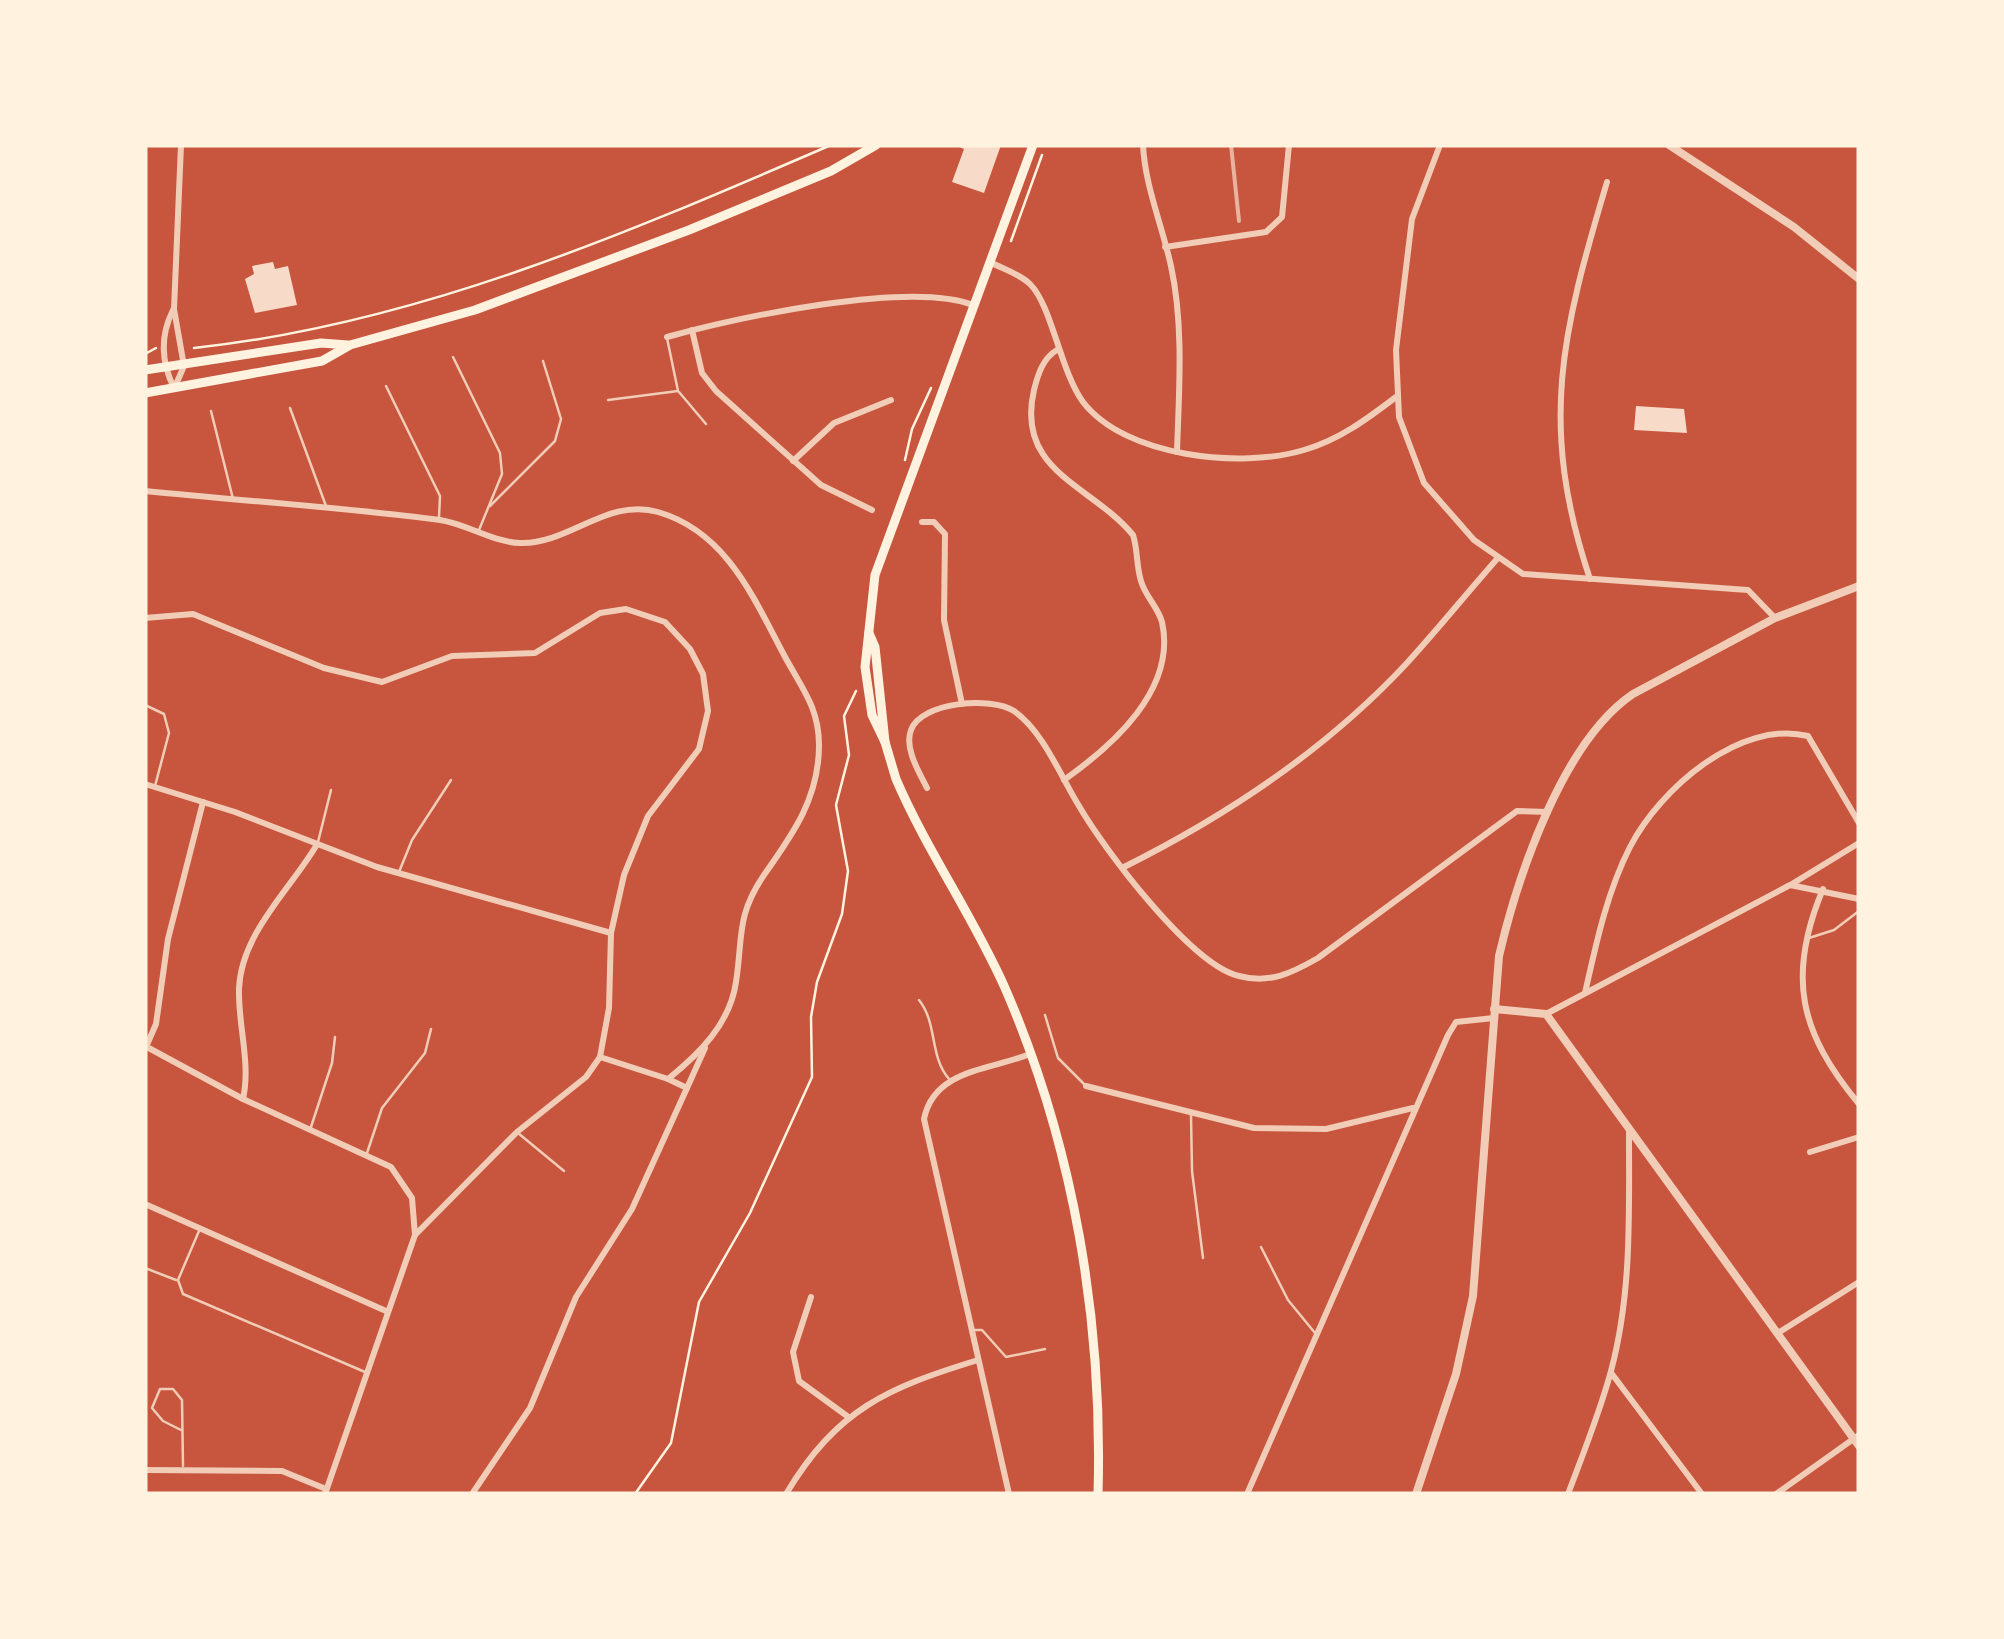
<svg xmlns="http://www.w3.org/2000/svg" width="2004" height="1639" font-family="Spectral,serif">
<style>
.building{fill:#f7dbc8}
.lines{fill:none;stroke-linecap:round;stroke-linejoin:round}
.path{stroke:#fff3e0;stroke-width:2.5}
.service{stroke:#f1ccb7;stroke-width:2.5}
.minor{stroke:#f1ccb7;stroke-width:6}
.tertiary{stroke:#f1ccb7;stroke-width:8}
.secondary{stroke:#fff3e0;stroke-width:9}
.rail{stroke:#e9b49f;stroke-width:4}
</style>
<rect width="100%" height="100%" fill="#c8553d"/>
<g class="building">
<polygon points="955,145 1001,145 984,193 952,182 964,149"/>
<polygon points="273,262 275,269 288,266 297,305 255,313 245,279 254,274 252,266"/>
<polygon points="1636,406 1684,409 1687,433 1634,430"/>
</g>
<g class="lines">
<g class="path">
<polyline points="1011,241 1042,155"/>
<path d="M 194,348 C 418,324 627,233 831,145"/>
<polyline points="145,354 156,348"/>
<polyline points="905,460 912,429 931,388"/>
<polyline points="635,1494 671,1443 699,1302 750,1213 812,1077 811,1017 817,982 842,914 848,871 836,805 849,755 844,716 856,691"/>
</g>
<g class="service">
<polyline points="453,357 500,453 502,474 479,530"/>
<polyline points="386,386 440,496 439,517"/>
<polyline points="679,392 706,424"/>
<polyline points="608,400 678,391 667,338"/>
<polyline points="290,408 326,506"/>
<polyline points="211,411 233,499"/>
<polyline points="490,506 555,441 561,419 543,361"/>
<polyline points="145,705 164,714 169,733 155,786"/>
<polyline points="318,842 331,790"/>
<polyline points="399,872 412,840 451,780"/>
<polyline points="1809,938 1834,930 1859,911"/>
<path d="M 919,1000 C 938,1024 929,1056 949,1079"/>
<polyline points="1045,1015 1058,1058 1085,1085"/>
<polyline points="1191,1115 1192,1171 1203,1258"/>
<polyline points="311,1127 332,1063 335,1037"/>
<polyline points="518,1133 564,1171"/>
<polyline points="367,1153 382,1108 425,1053 431,1029"/>
<polyline points="199,1231 178,1280 183,1294 365,1372"/>
<polyline points="1261,1247 1288,1300 1315,1333"/>
<polyline points="145,1268 176,1280"/>
<polyline points="974,1330 982,1330 1006,1357 1045,1349"/>
<polyline points="181,1430 163,1421 152,1408 160,1389 173,1389 182,1400 183,1466"/>
</g>
<g class="minor">
<path d="M 1143,145 C 1145,186 1162,225 1171,266 C 1184,326 1179,391 1177,452"/>
<polyline points="1440,145 1412,219 1396,350 1399,417 1424,483 1474,540 1523,574 1748,590 1775,618"/>
<polyline points="1165,247 1266,232 1282,217 1289,145"/>
<path d="M 990,262 C 1003,269 1020,274 1030,284 C 1052,306 1060,370 1083,402 C 1125,457 1241,469 1304,450 C 1339,440 1367,419 1396,397"/>
<path d="M 173,310 C 160,336 161,362 174,388"/>
<polyline points="692,330 702,373 716,391 821,485 872,510"/>
<path d="M 667,337 C 736,318 909,280 973,305"/>
<path d="M 1057,350 C 1043,358 1038,374 1034,390 C 1015,472 1092,485 1133,535 C 1138,550 1136,565 1141,581 C 1145,596 1158,607 1162,622 C 1177,690 1112,746 1064,780"/>
<polyline points="174,389 184,366 174,309 181,145"/>
<polyline points="793,461 834,423 891,400"/>
<path d="M 145,491 C 243,501 342,507 440,520 C 467,524 492,542 520,543 C 568,545 608,497 658,512 C 727,532 754,599 784,655 C 801,687 819,707 819,745 C 819,798 793,834 764,875 C 736,916 743,937 736,982 C 730,1024 699,1054 668,1079 L 600,1057"/>
<polyline points="922,522 934,522 945,534 944,620 962,704"/>
<path d="M 1590,579 C 1538,424 1562,333 1607,182"/>
<polyline points="145,618 193,614 324,668 382,682 452,656 535,653 600,613 626,609 665,622 690,649 703,674 708,711 699,749 648,816 624,875 611,933 609,1008 600,1057 586,1077 517,1132 415,1235"/>
<polyline points="145,784 235,812 377,867 611,933"/>
<path d="M 927,788 C 919,772 904,748 911,730 C 921,702 991,696 1014,711 C 1043,731 1061,777 1079,806 C 1104,849 1191,965 1239,976 C 1270,984 1292,973 1318,958 L 1517,811 L 1548,812"/>
<path d="M 1124,867 C 1228,815 1328,748 1407,663 C 1438,629 1467,593 1497,559"/>
<polyline points="1792,884 1859,843"/>
<path d="M 1823,889 C 1786,977 1800,1033 1859,1104"/>
<path d="M 1585,993 C 1596,944 1607,892 1630,847 C 1660,789 1740,719 1808,736 L 1859,823"/>
<polyline points="1546,1014 1790,885 1859,899"/>
<polyline points="145,1046 243,1099 391,1167 412,1198 415,1235 325,1494"/>
<polyline points="146,1047 156,1024 168,939 203,802"/>
<polyline points="1086,1086 1254,1128 1326,1129 1413,1108"/>
<polyline points="687,1088 705,1048"/>
<path d="M 243,1099 C 251,1063 238,1026 239,989 C 241,934 289,891 316,846"/>
<polyline points="1810,1152 1859,1137"/>
<polyline points="145,1204 386,1311"/>
<polyline points="811,1297 793,1352 799,1381 847,1416"/>
<polyline points="1778,1333 1859,1282"/>
<polyline points="1612,1374 1702,1494"/>
<polyline points="145,1470 282,1471 326,1489"/>
<polyline points="472,1494 530,1408 576,1297 632,1209 687,1088 668,1079"/>
<path d="M 786,1494 C 837,1409 887,1388 978,1360"/>
<path d="M 1009,1494 L 924,1119 C 934,1069 991,1070 1030,1054"/>
<polyline points="1247,1494 1448,1035 1456,1022 1494,1018"/>
<path d="M 1568,1494 C 1583,1454 1600,1412 1611,1371 C 1632,1293 1629,1212 1629,1133"/>
<polyline points="1776,1494 1859,1435"/>
</g>
<g class="tertiary">
<polyline points="1669,145 1794,227 1859,279"/>
<polyline points="1494,1009 1546,1014 1859,1446"/>
<path d="M 1416,1494 L 1456,1374 L 1473,1296 L 1499,956 C 1518,875 1563,741 1633,694 L 1775,618 L 1859,586"/>
</g>
<g class="secondary">
<polyline points="145,370 321,343 348,345"/>
<polyline points="145,393 322,361 350,345 475,310 689,230 831,171 876,145"/>
<path d="M 869,633 L 875,647 L 885,742 L 896,779 C 927,851 973,916 1005,988 C 1074,1147 1103,1321 1098,1494"/>
<polyline points="885,742 872,715 865,667 875,575 1033,145"/>
</g>
<polyline class="rail" points="1231,145 1239,221"/>
</g>
<rect width="2004" height="1639" fill="none" stroke="#fff3e0" stroke-width="295"/>
</svg>
